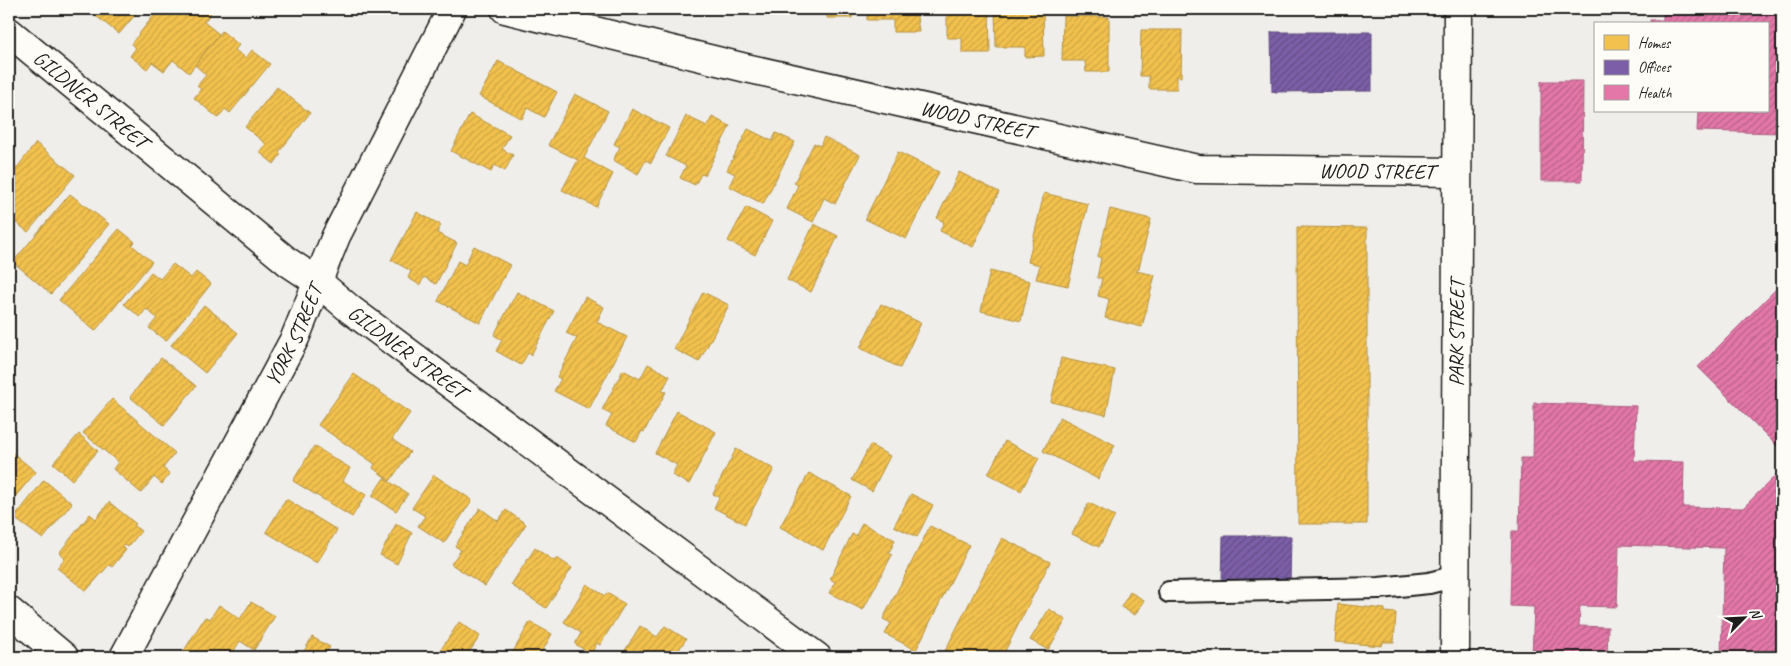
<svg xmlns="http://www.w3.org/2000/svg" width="1791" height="666" font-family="Caveat,sans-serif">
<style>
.homes{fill:url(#homes-hatch);stroke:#b2903f}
.offices{fill:url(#offices-hatch);stroke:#5e4a7d}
.health{fill:url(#health-hatch);stroke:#a75c7e}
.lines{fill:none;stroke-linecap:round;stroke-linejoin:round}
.lane-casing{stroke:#1c1c1c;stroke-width:24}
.street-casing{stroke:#1c1c1c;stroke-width:31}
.secondary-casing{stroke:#1c1c1c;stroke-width:31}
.lane{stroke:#fdfcf7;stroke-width:20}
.street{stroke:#fdfcf7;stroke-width:28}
.secondary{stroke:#fdfcf7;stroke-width:28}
.labels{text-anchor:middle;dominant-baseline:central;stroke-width:5;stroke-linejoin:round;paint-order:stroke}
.street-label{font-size:21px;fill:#1c1c1c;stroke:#fdfcf7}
</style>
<defs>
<pattern id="homes-hatch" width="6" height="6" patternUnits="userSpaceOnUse" patternTransform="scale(1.25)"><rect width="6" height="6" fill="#f2c14e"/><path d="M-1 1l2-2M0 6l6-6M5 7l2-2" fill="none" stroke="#cfa544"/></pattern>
<pattern id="offices-hatch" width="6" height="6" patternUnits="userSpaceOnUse" patternTransform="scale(1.25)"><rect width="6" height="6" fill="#7b5ea7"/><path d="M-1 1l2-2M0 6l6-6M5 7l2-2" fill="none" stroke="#644d87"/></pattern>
<pattern id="health-hatch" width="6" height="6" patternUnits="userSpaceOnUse" patternTransform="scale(1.25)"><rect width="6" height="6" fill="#e377a8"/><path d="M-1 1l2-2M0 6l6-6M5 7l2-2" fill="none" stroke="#b76188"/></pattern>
</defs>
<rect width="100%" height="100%" fill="#f0eeea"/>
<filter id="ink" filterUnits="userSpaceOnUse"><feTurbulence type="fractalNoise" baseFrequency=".02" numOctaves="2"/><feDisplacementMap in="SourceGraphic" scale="10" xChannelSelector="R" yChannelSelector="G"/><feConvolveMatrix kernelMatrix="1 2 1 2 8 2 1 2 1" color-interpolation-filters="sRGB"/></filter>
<g filter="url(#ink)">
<g class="homes">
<polygon points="87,9 140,9 119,34"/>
<polygon points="159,9 206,9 211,13 204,22 219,34 189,73 173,60 164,71 152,62 147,69 130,56 136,48 131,44"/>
<polygon points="827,9 853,9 852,18 827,18"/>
<polygon points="867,9 916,9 919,32 893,32 893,20 867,20"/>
<polygon points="947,9 989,9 990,53 962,53 962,38 947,38"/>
<polygon points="995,9 1043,9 1044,56 1025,57 1025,47 996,47"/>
<polygon points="1063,16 1109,17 1109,72 1086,72 1085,61 1062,61"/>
<polygon points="1141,30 1182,30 1181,77 1177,76 1177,89 1149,89 1149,76 1140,76"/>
<polygon points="222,31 239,45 235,50 246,58 252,50 270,64 230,113 225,109 218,118 194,98 201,89 197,86 206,75 195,65"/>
<polygon points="498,61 557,92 544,117 527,108 522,119 479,96"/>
<polygon points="277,87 310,113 279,152 281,154 274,164 259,152 266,144 245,127"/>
<polygon points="575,94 608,111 584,158 613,174 596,207 562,190 578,160 548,145"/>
<polygon points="632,109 669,128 651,163 646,160 638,174 613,160 620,147 614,144"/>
<polygon points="470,114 510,135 502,149 513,155 505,171 494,165 491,172 451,151"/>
<polygon points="686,116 707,126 712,117 730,126 705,175 701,174 695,185 680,178 686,166 666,156"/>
<polygon points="748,129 772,141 776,133 795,142 763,204 729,186 735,174 727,170"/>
<polygon points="824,137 860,155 835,204 824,198 813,222 787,209 798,185 794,183 814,143 820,146"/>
<polygon points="36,143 75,175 28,232 9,217 9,178"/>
<polygon points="898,152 939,172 906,239 865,219"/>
<polygon points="959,172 999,192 973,247 940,231 944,222 937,218"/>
<polygon points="1044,193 1088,204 1068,286 1036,279 1040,265 1028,262"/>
<polygon points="70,194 109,224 51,294 13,262"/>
<polygon points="746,207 772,221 755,255 728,241"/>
<polygon points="1110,209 1151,219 1139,268 1136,271 1155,275 1142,327 1105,318 1109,299 1098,296 1102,278 1097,278 1101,258 1098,257"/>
<polygon points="417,212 441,225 437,233 457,243 436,284 424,277 420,285 408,278 411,271 391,260"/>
<polygon points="814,224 838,236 811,292 787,280"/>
<polygon points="1297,227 1367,228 1367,524 1298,524"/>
<polygon points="119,229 135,242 132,245 152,262 95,331 59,300"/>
<polygon points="474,246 510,265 480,323 438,301 458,261 465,265"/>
<polygon points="173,264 191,278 196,272 211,284 166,341 149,328 157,318 146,309 140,317 124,304 151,272 160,279"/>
<polygon points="990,271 1030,281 1021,321 981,311"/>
<polygon points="517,292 554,311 531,355 528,353 521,365 496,351 502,340 494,335"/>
<polygon points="703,292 729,305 699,362 674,349"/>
<polygon points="585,297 604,307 597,322 627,337 589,409 554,391 561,379 557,377 577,338 566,333"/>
<polygon points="881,304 921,323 900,368 860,348"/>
<polygon points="204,305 238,333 205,373 171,345"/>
<polygon points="161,358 196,386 164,425 130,397"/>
<polygon points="1061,358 1115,370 1106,415 1051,402"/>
<polygon points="648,364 670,376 662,391 666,392 644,432 642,431 636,442 606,426 612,415 602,410 623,370 640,379"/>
<polygon points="354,374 410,413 392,439 410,452 390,481 373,468 375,464 318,425"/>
<polygon points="112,399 175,453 163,468 170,474 162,484 154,477 141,493 113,469 118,462 83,433"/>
<polygon points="677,411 716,432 689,484 672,475 677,465 655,453"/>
<polygon points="1060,417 1115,445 1098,479 1043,451"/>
<polygon points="79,434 98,451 72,480 53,463"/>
<polygon points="1005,441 1039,458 1021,491 988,474"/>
<polygon points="870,445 890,456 872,491 852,480"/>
<polygon points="314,446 350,468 343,481 366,495 352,517 293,481"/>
<polygon points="736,449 774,469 745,524 714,508 719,497 713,494"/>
<polygon points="9,450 36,472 9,504"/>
<polygon points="809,473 851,496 823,550 780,527"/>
<polygon points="434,475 472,500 444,543 418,526 425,516 412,508"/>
<polygon points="384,478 408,494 396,511 372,496"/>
<polygon points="44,480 72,503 43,539 14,518"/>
<polygon points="911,494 933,505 917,537 894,526"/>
<polygon points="286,499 337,530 317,563 266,532"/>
<polygon points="109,502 136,524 134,526 141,531 128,547 125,545 123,547 126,550 112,567 109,565 86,591 57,568 65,558 59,553 90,514 96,519"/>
<polygon points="1089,503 1115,516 1099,547 1072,534"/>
<polygon points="480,508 498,521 506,510 526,524 485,586 451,564 461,550 455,546"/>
<polygon points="862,523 895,540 889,553 892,555 863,610 829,593 835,582 830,579 852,534 856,536"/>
<polygon points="396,524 412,533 397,564 380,555"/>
<polygon points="930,526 969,545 916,650 885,634 891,623 883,619"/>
<polygon points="1002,538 1050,562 1002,657 942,657"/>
<polygon points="535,548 554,561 557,558 572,568 546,608 511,585"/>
<polygon points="587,584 605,596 607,593 625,604 600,645 597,643 591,654 575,644 581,633 564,622"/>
<polygon points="1130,592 1144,600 1135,615 1121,607"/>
<polygon points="251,602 275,616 254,650 240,641 230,657 180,657 205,617 210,619 219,605 240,619"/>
<polygon points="1338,604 1385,609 1385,612 1396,613 1394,642 1383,642 1382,646 1335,642"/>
<polygon points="1049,609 1066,620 1048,650 1030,640"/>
<polygon points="459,622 480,636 466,657 436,657"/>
<polygon points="530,622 552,634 539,657 510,657"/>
<polygon points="640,626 657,637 665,626 686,639 674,657 621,657"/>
<polygon points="312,637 330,647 324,657 301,657"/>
<polygon points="1319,653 1334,655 1334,653 1378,657 1319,657"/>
</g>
<g class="offices">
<polygon points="1271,32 1372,32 1372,91 1272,92"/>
<polygon points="1223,536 1291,536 1290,585 1222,584"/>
</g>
<g class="health">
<polygon points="1663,9 1782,9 1782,133 1697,131 1698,111 1767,111 1767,24 1650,24 1650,20 1663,20"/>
<polygon points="1541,81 1583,81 1582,181 1541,181"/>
<polygon points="1782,283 1782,451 1698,367"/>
<polygon points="1534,403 1636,406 1634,461 1684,462 1683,507 1743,508 1782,469 1782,657 1721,657 1724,548 1619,545 1617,607 1580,606 1579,626 1608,627 1607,657 1532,657 1534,607 1510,606 1512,531 1519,531 1521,458 1533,458"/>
</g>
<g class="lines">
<defs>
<polyline id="lane" points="1169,592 1379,588 1429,583 1457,576"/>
<g id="street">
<path id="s1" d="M 505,9 L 746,68 L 1197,169 L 1456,172"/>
<path id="s2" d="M 9,32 L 288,262 L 318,282 L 351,310 L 817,657"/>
<path id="s3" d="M 124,657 L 295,338 L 336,236 L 452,9"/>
</g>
<g id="secondary">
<polyline points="9,611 64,657"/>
<path id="s4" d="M 1455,657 L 1458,9"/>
</g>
</defs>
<use href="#lane" class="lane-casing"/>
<use href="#street" class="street-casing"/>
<use href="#secondary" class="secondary-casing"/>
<use href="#lane" class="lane"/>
<use href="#street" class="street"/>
<use href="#secondary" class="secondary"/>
</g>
</g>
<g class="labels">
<g class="street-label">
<text stroke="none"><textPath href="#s2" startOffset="106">GILDNER STREET</textPath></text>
<text stroke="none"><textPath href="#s1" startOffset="485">WOOD STREET</textPath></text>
<text stroke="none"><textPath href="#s1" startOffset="890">WOOD STREET</textPath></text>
<text stroke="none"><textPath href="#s4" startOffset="324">PARK STREET</textPath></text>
<text stroke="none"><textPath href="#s3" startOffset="364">YORK STREET</textPath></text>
<text stroke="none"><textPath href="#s2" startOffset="511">GILDNER STREET</textPath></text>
</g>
</g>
<rect width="1791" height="666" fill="none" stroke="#fdfcf7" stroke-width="30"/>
<rect x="15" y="15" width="1761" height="636" fill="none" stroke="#1c1c1c" stroke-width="2" filter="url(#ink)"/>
<rect x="1594" y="22" width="175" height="90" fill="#fdfcf7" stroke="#a3a29f"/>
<rect x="1604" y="35" width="25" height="15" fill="#f2c14e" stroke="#a3a29f"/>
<text x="1638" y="48" font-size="15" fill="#1c1c1c">Homes</text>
<rect x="1604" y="60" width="25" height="15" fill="#7b5ea7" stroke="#a3a29f"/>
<text x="1638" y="72" font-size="15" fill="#1c1c1c">Offices</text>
<rect x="1604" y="85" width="25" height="15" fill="#e377a8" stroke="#a3a29f"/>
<text x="1638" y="98" font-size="15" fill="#1c1c1c">Health</text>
<g transform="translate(1744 618) rotate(66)" stroke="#fdfcf7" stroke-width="4" paint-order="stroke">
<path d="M0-4L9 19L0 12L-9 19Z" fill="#1c1c1c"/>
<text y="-8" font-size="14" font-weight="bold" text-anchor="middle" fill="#1c1c1c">N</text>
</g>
</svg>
